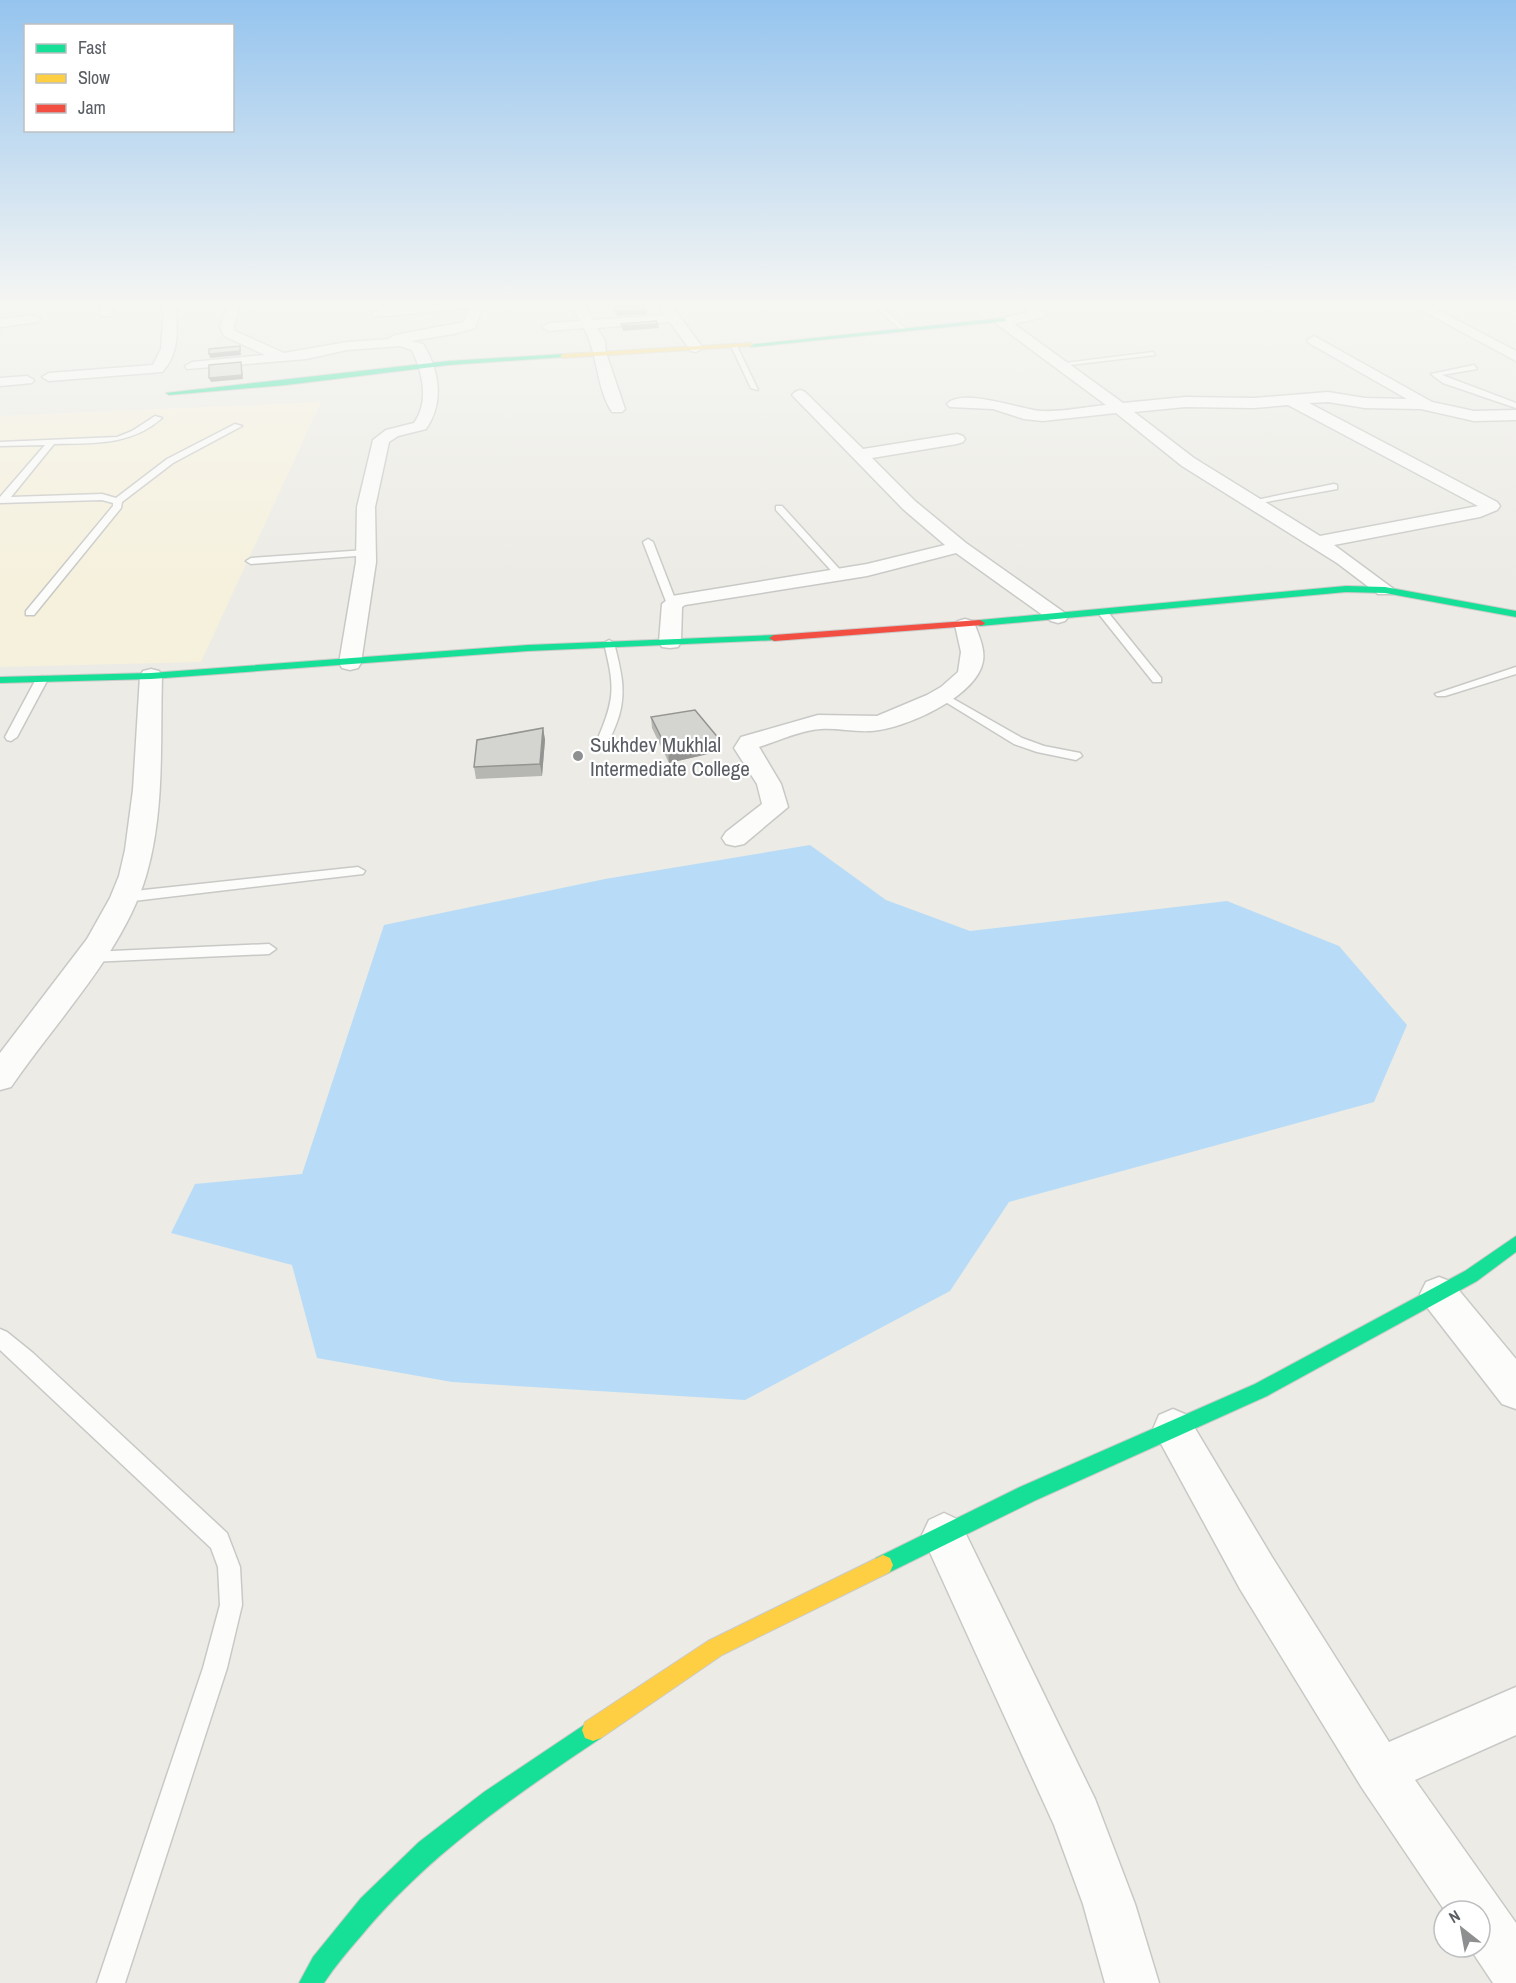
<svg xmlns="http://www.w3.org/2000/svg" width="1516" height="1983" font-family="'Archivo Narrow',sans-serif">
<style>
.commercial{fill:#f6f1dd}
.water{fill:#b8dcf7}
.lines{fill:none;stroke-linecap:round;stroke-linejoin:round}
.lane-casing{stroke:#c8c9c7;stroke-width:3}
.street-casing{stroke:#c8c9c7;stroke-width:3}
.fast-casing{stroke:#cacaca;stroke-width:2}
.slow-casing{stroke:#cacaca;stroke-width:2}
.jam-casing{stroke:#cacaca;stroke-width:2}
.lane{fill:#fcfcfb;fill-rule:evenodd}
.street{fill:#fcfcfb;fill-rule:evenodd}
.fast{fill:#16e098;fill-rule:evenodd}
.slow{fill:#ffcf43;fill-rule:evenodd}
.jam{fill:#f24e42;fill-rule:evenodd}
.wall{fill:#b6b6b3}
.shaded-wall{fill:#949492}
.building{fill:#d4d4d0;stroke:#949492;stroke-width:1.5}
.poi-dot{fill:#8d8f91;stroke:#fff;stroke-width:2}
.labels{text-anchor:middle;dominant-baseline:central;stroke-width:4.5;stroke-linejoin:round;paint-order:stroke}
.poi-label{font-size:21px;fill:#5a5e64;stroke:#fff;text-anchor:start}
</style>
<rect width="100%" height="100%" fill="#ecebe5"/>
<polygon class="commercial" points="321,402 201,662 0,667 0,416"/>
<polygon class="water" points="810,845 886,900 970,931 1227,901 1339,946 1407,1025 1374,1102 1009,1202 950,1291 745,1400 452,1382 317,1358 292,1265 171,1233 195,1184 302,1174 384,925 605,879"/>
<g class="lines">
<defs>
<g id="lane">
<polygon points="873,305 880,305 906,329 906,331 902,331"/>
<polygon points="734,344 737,346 758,390 751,388 731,346"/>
<polygon points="1153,352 1155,355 1061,366 1057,364"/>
<polygon points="1474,365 1477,369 1442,375 1516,403 1516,408 1443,383 1431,374"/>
<path d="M 155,416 L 162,418 C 131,446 92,443 54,444 L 11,497 L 102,494 L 116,498 L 167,459 L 235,424 L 242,426 L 173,463 L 122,502 L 121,508 L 34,615 L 26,615 L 26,611 L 113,506 L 113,503 L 102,500 L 0,503 L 0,497 L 45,445 L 0,446 L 0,442 L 117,437 L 132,431 Z"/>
<polygon points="1334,484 1337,485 1337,489 1250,505 1246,502"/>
<polygon points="776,506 782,506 843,573 843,577 837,577 776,510"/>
<polygon points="648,539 653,542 677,604 676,606 667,604 643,542"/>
<polygon points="366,550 371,553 369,555 251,564 246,561 251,558"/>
<polygon points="1103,610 1107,611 1161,678 1161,682 1153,682 1098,613"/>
<path d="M 609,640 L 614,643 C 622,674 628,697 615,727 C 612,734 611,739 604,742 L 598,738 C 616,697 614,685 604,643 Z"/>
<polygon points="1516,667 1516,674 1445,696 1437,696 1435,694"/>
<polygon points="42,676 48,679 17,737 11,741 7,740 5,737 36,679"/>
<polygon points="943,693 1022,738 1044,746 1080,753 1082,756 1076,760 1037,752 1014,744 939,698 939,694"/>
<polygon points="358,867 365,871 363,874 125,902 118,897 125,892"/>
<polygon points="269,944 276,949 269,954 90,962 83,957 90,952"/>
<polygon points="0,1329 7,1332 33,1353 227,1533 240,1567 242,1605 227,1668 125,1983 97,1983 203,1668 220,1605 218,1567 211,1548 0,1350"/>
</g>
<g id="street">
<polygon points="100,305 112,305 111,316 101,316"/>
<path d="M 164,305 L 176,305 C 177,329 180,354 162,372 L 49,381 L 42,377 L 49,373 L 153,365 L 161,349 Z"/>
<path d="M 228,305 L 238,305 L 239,308 L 234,327 L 235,331 L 284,353 L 347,342 L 388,339 L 395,335 L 464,322 L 470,308 L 374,317 L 372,314 C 384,303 464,305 483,305 L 475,328 L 453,334 L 411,341 L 423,344 C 440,371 444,403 426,429 L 398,436 L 389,442 L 375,507 L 376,562 L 361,663 L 358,668 L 350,670 L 342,668 L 339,663 L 356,562 L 357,507 L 373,440 L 386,430 L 414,423 C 430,401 422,372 412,350 L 400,346 L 347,350 L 306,359 L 187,369 L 185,366 L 192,362 L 265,355 L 224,336 L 220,327 Z"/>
<path d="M 575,305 L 585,305 L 593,320 L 665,315 L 658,305 L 671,305 L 703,348 L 696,352 L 691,351 L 670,322 L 597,328 L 605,341 L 606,353 L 625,409 L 622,412 L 612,412 C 596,387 598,354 584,328 L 549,331 L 542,327 L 549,323 L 580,321 L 574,308 Z"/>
<path d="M 1023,305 L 1037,305 L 1046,314 L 1044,317 L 1014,324 L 1123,403 L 1185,397 L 1254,398 L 1328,392 L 1365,398 L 1407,399 L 1309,343 L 1307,340 L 1314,336 L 1432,402 L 1474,411 L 1516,410 L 1516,420 L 1474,421 L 1421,409 L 1365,408 L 1328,402 L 1309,403 L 1497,502 L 1500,506 L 1497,510 L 1480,517 L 1334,545 L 1395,590 L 1392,594 L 1378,594 L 1337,563 L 1182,466 L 1116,413 L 1043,421 L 1024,419 L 993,409 L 950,407 L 947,404 C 962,387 1022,410 1041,411 C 1062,412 1085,407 1106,405 L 998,325 L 996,322 L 998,319 L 1029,312 ZM 1288,405 L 1478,506 L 1320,536 L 1194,458 L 1134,412 L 1185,407 L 1254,408 Z"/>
<polygon points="1412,305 1428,305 1516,351 1516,361"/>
<polygon points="33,315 40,319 38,322 0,327 0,319"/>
<polygon points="27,376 34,380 32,383 0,386 0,378"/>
<polygon points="800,390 805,392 863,449 957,434 963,436 965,439 963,442 957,444 872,458 915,501 966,543 1065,613 1068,617 1065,621 1058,623 1051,621 956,553 867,576 685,605 682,607 681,642 678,647 670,648 662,647 659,642 662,604 672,596 867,564 945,545 903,509 795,398 792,395 795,392"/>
<path d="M 965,619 L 972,621 L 975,625 C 979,636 985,649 983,661 C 977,697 904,729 871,731 C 855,732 837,728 821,729 C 801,730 778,741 759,747 L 781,784 L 788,807 L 744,844 L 735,846 L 726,844 L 722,838 L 726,832 L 762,804 L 757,784 L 734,748 L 741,737 L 818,715 L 877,716 L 927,695 L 941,687 L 958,672 L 961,652 L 955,625 L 958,621 Z"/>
<path d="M 151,669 L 159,671 L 162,676 C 160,741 165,812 146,876 C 123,953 56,1021 11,1087 L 0,1090 L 0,1053 L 87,939 L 110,898 L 119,876 L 125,850 L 133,790 L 140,676 L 143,671 Z"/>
<polygon points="1439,1277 1452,1282 1516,1359 1516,1409 1502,1404 1426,1306 1420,1294 1426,1282"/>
<polygon points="1173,1409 1187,1415 1272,1557 1389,1742 1516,1687 1516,1735 1415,1780 1516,1923 1516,1983 1493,1983 1469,1947 1480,1947 1480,1911 1445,1911 1362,1788 1240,1589 1153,1429 1159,1415"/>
<polygon points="944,1513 959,1520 1095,1799 1135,1904 1159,1983 1105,1983 1083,1904 1054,1825 922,1535 929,1520"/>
</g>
<g id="fast">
<polygon points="1004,318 1006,321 751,347 748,345"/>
<polygon points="563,354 565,357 449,365 286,385 169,395 166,393 449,361"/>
<polygon points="1346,586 1385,587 1516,611 1516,617 1385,593 1346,592 980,626 975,623 980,620"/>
<polygon points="774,635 777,636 777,640 528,651 151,679 0,683 0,677 151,673 528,645"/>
<polygon points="1516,1236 1516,1252 1477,1281 1267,1396 1034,1501 890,1572 883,1575 876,1572 873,1565 876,1558 1020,1487 1255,1384 1465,1271"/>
<path d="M 593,1719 L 601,1722 L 604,1730 L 601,1738 C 514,1796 428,1855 361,1936 C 348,1951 335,1966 324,1983 L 299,1983 L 313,1957 L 361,1898 L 419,1842 L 484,1792 Z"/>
</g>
<g id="slow">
<polygon points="751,343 753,346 563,358 560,356 563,354"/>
<polygon points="883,1555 890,1558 893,1565 890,1572 722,1655 601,1738 593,1741 585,1738 582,1730 585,1722 708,1641"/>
</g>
<polygon id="jam" points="980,620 985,623 983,625 774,641 769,638 774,635"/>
</defs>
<use href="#lane" class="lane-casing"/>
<use href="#street" class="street-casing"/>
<use href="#fast" class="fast-casing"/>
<use href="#slow" class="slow-casing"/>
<use href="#jam" class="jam-casing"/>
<use href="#lane" class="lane"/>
<use href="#street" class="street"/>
<use href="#fast" class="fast"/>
<use href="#slow" class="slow"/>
<use href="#jam" class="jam"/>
</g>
<g class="wall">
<polygon points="651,717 720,740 721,751 669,763 652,728"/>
<polygon points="543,728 545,740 542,776 476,779 474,767"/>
</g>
<g class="shaded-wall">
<polygon points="647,310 647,314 617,316 616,312"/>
<polygon points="658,324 659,328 623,331 622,326"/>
<polygon points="240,346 241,355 210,358 209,354"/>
<polygon points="241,362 243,379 211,382 209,378"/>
<polygon points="543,728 545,740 542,776 540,764"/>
<polygon points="720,740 721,751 669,763 668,751"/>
</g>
<g class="building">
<polygon points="625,305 643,305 647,310 616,312 614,307"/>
<polygon points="656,321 658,324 622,326 621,324"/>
<polygon points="240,346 240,351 209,354 209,349"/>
<polygon points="241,362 242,375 209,378 209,365"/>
<polygon points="695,710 720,740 668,751 651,717"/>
<polygon points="543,728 540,764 474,767 477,740"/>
</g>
<linearGradient id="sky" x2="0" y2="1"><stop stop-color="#95c4ee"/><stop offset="0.52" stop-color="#f6f6f3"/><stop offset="1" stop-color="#f6f6f3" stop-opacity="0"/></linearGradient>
<rect width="1516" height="583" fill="url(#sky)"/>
<circle class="poi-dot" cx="578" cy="756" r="6"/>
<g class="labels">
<g class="poi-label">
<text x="590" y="744">Sukhdev Mukhlal<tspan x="590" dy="24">Intermediate College</tspan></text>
</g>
</g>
<rect x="24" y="24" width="210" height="108" fill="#ffffff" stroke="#bdbfc1" stroke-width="1.5"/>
<rect x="36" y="44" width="30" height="9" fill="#16e098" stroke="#bdbfc1" stroke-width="1.5"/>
<text x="78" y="54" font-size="18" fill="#5a5e64">Fast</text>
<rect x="36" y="74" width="30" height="9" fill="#ffcf43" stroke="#bdbfc1" stroke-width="1.5"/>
<text x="78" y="84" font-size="18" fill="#5a5e64">Slow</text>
<rect x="36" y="104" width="30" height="9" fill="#f24e42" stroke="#bdbfc1" stroke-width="1.5"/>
<text x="78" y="114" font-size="18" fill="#5a5e64">Jam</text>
<g transform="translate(1462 1929) rotate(329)"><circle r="28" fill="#ffffff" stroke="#bdbfc1" stroke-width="1.5"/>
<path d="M0-4.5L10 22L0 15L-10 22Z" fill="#8d8f91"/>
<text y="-9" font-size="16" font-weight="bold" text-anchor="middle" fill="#5a5e64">N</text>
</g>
</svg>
